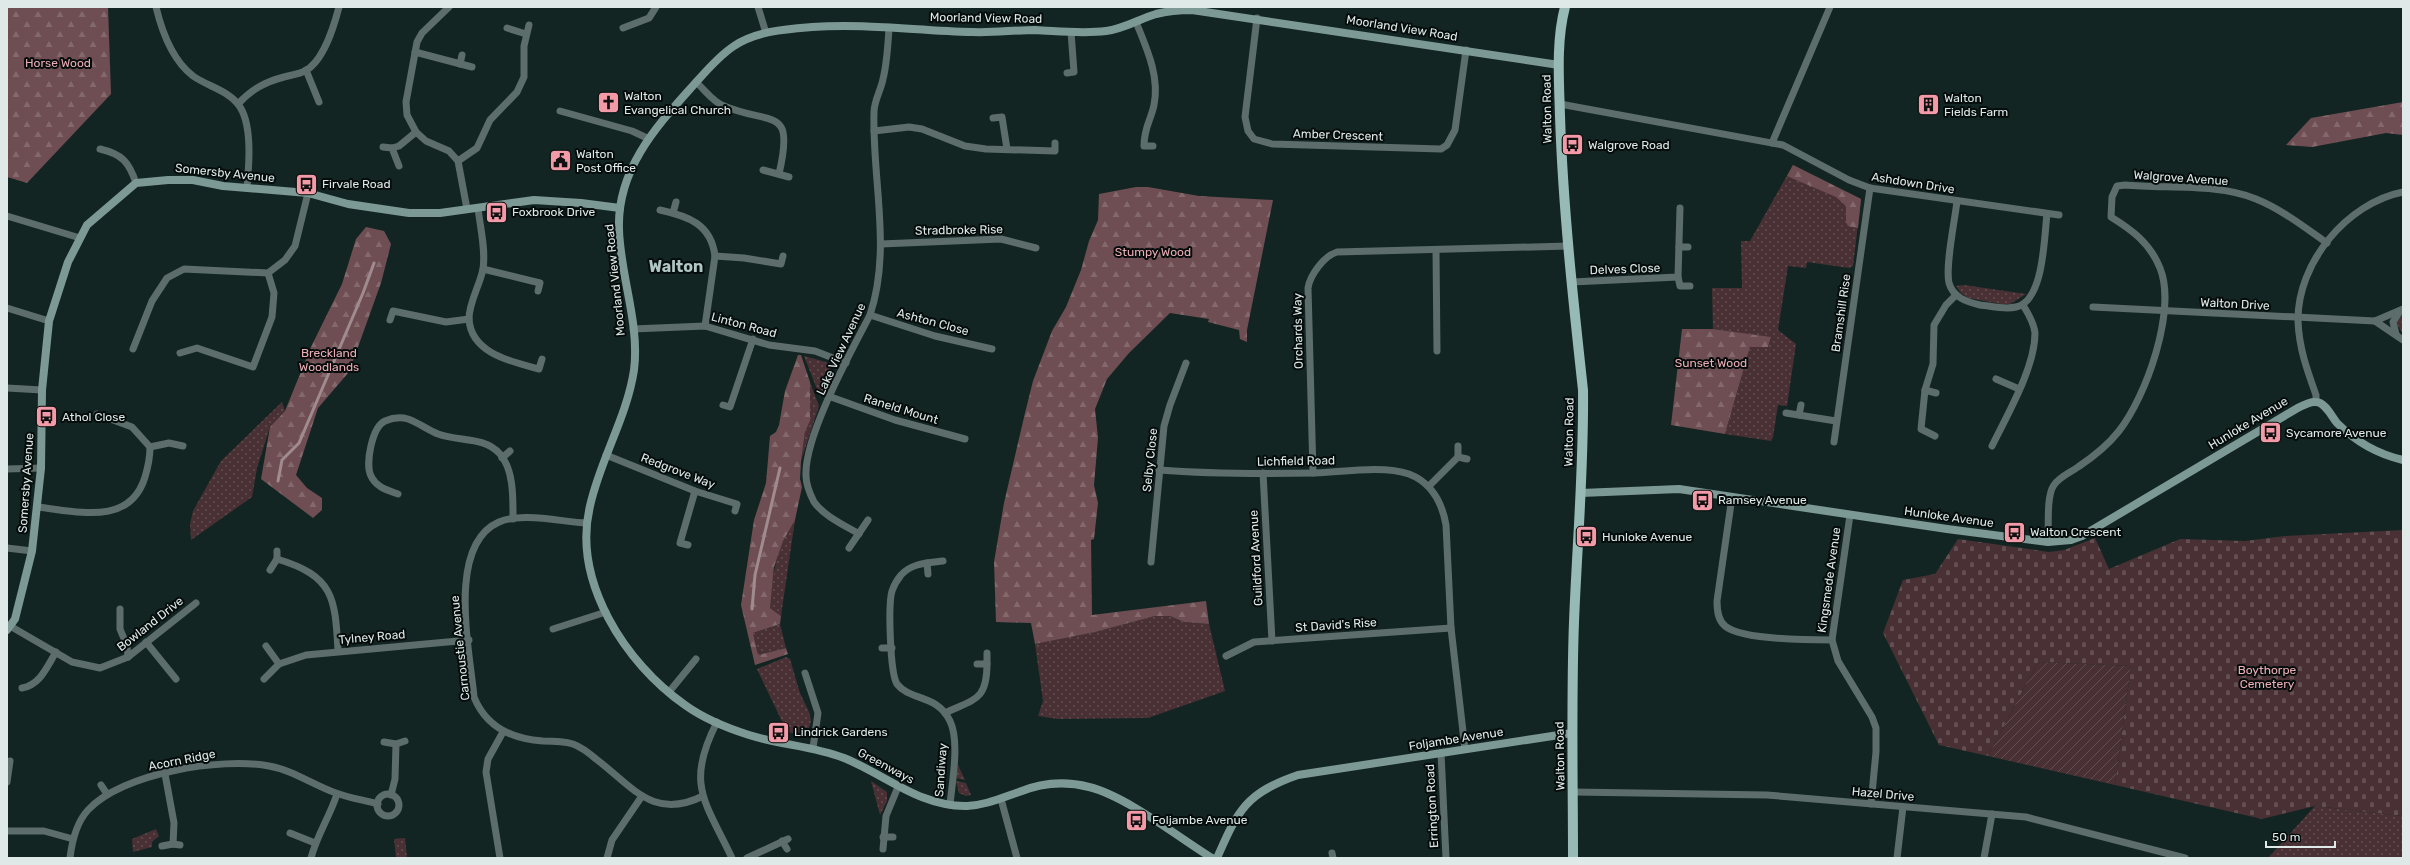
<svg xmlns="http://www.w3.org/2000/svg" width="2410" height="865" font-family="Rubik,sans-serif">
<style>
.grass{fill:url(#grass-dots)}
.forest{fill:url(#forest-firs)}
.cemetery{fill:url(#cemetery-stones)}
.garden{fill:url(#garden-furrows)}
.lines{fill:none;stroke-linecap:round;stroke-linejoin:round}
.stream{stroke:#a08b8e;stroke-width:3}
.street{stroke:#5c6d6b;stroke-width:7}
.secondary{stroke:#7d9995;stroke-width:8}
.primary{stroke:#97bab6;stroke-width:10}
.labels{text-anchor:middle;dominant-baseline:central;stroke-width:4;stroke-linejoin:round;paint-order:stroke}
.street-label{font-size:12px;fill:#dee9e8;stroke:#050c0b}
.park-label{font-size:12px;fill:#edadb6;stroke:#050c0b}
.poi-label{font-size:12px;fill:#dee9e8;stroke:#050c0b;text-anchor:start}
.district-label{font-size:16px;font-weight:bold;fill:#afc6c3;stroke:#050c0b}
</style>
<defs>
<pattern id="grass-dots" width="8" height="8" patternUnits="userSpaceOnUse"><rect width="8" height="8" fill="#493034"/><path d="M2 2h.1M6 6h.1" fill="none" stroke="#634e51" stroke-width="1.8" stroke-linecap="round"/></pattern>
<pattern id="forest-firs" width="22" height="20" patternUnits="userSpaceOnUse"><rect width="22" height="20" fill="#6f4e53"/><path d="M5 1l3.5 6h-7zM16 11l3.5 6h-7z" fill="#83686c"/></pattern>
<pattern id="cemetery-stones" width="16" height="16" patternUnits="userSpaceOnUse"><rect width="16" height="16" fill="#493034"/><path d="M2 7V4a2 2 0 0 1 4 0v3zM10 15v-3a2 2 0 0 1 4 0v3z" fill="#634e51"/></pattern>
<pattern id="garden-furrows" width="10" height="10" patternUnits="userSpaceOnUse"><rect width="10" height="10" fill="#493034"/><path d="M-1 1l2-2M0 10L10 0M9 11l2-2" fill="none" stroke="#634e51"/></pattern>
</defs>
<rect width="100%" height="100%" fill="#122523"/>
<g class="grass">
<polygon points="1793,165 1861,199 1853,266 1849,268 1807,262 1806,268 1788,266 1778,330 1796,344 1787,406 1778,405 1773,437 1771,441 1725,434 1750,347 1768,347 1771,338 1713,329 1712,288 1742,288 1741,241 1750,241"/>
<polygon points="1964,285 2026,294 2010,304 2001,304 1968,298 1961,293 1956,286"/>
<polygon points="2403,314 2403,334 2396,323"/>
<path d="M 804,356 L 826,362 C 837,372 825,386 820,397 Z"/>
<polygon points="810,382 819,406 801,461 805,432 810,421"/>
<polygon points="282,402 285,411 270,427 257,468 252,497 191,540 190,524 193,511 221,461"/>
<path d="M 795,520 L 781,616 L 770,608 C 772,577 776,545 795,520 Z"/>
<polygon points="1155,616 1170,616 1184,622 1209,624 1225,691 1148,718 1058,719 1038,716 1043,701 1035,644 1098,631"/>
<polygon points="780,624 786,648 758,655 753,633"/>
<path d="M 786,657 L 790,659 C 793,669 796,680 799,690 C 804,706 821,721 802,735 L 787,732 L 757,669 Z"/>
<polygon points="958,765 965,780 956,778"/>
<polygon points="871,781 887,792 887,801 880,815"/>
<polygon points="956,781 966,783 971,795 966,796 959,793"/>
<polygon points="2315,806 2403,816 2403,858 2268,858"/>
<polygon points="156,829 159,836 152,842 152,847 133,852 132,839"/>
<polygon points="405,838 407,858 396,858 394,839"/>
</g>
<g class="forest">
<polygon points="7,7 108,7 111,94 27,183 7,177"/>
<polygon points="2403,102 2403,135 2386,133 2312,147 2286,145 2311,118"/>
<polygon points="1793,165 1861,199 1858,228 1848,226 1846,222 1846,206 1836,197 1787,176"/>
<polygon points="1136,187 1148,187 1199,196 1273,200 1247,330 1247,342 1240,339 1239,330 1208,322 1209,319 1170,313 1129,353 1107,379 1095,409 1098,438 1094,485 1098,503 1094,539 1091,540 1092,615 1206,601 1209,624 1184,622 1170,616 1155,616 1095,632 1035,644 1031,623 996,622 994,562 1004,503 1025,413 1033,381 1052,331 1066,307 1081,270 1089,241 1098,220 1099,194"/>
<polygon points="366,227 384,231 391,244 381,283 349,372 318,408 296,475 307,488 322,498 322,510 313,518 261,479 270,427 285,411 311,347 342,284 356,239"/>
<polygon points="1682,329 1713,329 1771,337 1768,347 1750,347 1725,434 1671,425"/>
<polygon points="798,355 801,355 810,382 810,421 805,432 801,461 800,479 802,487 795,520 783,541 774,567 770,608 781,616 780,624 753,633 758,655 786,648 788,654 755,665 741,605 754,520 766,483 770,436 776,432 779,425 785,391"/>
</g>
<polygon class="cemetery" points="2403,530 2403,816 2315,806 2262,819 2115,785 2131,666 2038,662 1988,756 1939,745 1883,633 1903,580 1935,574 1958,539 2049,552 2064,550 2095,538 2109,569 2180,539 2245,541 2285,536"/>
<polygon class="garden" points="2038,662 2131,666 2115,785 1988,756"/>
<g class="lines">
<g class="stream">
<polyline points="278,481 282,460 299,443 363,293 374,263"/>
<polyline points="752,609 755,575 780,468"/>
</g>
<g class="street">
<path d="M 156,7 C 162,32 172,60 193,76 C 207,86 227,90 238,104 C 253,123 249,165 247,188"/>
<polyline points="449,7 422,33 417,42 406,102 407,115 416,132 426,141 449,151 458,161 467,209"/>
<polyline points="758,7 766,33"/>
<polyline points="1257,18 1245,117 1248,131 1254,139 1272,144 1441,149 1447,145 1455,130 1466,50"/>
<path d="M 1136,22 C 1146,47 1160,76 1154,105 C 1151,120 1144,127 1144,146 L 1153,146"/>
<polyline points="507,28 526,34"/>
<polyline points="623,28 649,18 656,7"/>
<polyline points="415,52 472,67"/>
<polyline points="460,64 462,55"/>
<polyline points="306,70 319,102"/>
<polyline points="1067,73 1074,72 1071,32"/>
<path d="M 696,82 C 705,90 713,102 724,106 C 772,126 795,105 779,174"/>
<path d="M 238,104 C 252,89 265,82 284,77 C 291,75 299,74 305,71 C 324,61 334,26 339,7"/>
<polyline points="1560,104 1783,145 1849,180 1870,188 2059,215"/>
<polyline points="560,111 632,131 647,138"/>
<polyline points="993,118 1002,117 1007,149"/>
<polyline points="874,131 909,127 922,129 965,146 986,149 1055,151 1055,143"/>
<polyline points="1772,143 1830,7"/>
<polyline points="383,147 392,148 399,166"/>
<polyline points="392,148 399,146 416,132"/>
<path d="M 100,149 C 122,154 129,162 136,183"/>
<polyline points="458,161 477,148 490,120 517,92 524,77 524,46 529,25"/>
<polyline points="763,170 789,177"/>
<path d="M 1957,201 C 1955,220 1945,266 1949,283 C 1953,297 1966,302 1980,305 C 1991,306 2005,310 2016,307 C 2044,301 2044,238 2047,214"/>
<path d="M 478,208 C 480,227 486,249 483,269 C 480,285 469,302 469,319 C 471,354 513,362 539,369 L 542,359"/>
<polyline points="1680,208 1678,277 1680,286 1690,286"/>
<path d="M 660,210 C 688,216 711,224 715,256 L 705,326"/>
<polyline points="673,213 676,202"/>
<polyline points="7,216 80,238"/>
<polyline points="881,244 1001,239 1036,248"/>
<polyline points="1679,247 1688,247"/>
<polyline points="1436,250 1437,351"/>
<polyline points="715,256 744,258 781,264 783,256"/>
<polyline points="483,269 540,283 538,291"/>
<polyline points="1572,282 1678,277"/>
<polyline points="2093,307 2375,321 2403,309"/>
<polyline points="7,308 49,321"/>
<polyline points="870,315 935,336 992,349"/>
<polyline points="390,320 393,311 446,322 469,319"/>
<polyline points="2375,321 2403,340"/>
<polyline points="633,329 705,326 769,345 815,351 846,363"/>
<polyline points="2396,334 2393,322 2400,311"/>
<polyline points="133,349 152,301 167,278 184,269 268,273 285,260 295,246 308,193"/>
<polyline points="180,353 197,348 253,367 272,317 274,293 268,273"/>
<polyline points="1996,379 2019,389"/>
<polyline points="7,388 42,390"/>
<polyline points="1925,390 1936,393"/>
<polyline points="831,397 895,420 965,439"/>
<path d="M 2316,402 L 2316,395 C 2307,370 2299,348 2298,321 C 2297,263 2347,203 2403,192"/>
<polyline points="723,405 730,407 753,339"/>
<polyline points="1786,413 1836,421"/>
<polyline points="1799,415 1801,405"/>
<polyline points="1935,436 1921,429 1925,390 1933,364 1934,325 1946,305 1956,295"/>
<polyline points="1834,442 1870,188"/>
<polyline points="1458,446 1458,457 1467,459"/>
<path d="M 1992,446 C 2007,415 2035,368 2035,333 C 2034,323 2028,313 2023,305"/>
<polyline points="150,447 169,443 183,446"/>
<polyline points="606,455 695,491 737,504 735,511"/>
<polyline points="502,458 510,451"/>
<polyline points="7,469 41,468"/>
<path d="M 1159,470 C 1211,474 1263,474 1315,473 C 1342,472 1383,465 1409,474 C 1432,483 1442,502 1446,525 L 1451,628 L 1465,749"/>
<polyline points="1263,473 1272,641"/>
<path d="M 1313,473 L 1308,288 C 1310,275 1324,256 1337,252 L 1569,246"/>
<polyline points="1429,486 1458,457"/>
<path d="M 398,494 C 387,490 376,487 371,476 C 365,464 372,427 385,421 C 392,418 401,417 408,419 C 419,423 428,430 438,434 C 459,442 484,436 500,454 C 514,470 513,499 513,519"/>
<path d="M 1732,497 L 1717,601 C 1717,611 1718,620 1725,626 C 1741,640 1809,640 1832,640"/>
<path d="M 37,507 C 76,511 130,527 145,477 C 148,467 150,457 150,447 L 132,427 L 97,414"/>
<polyline points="1850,515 1832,640 1838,661 1872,717 1876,728 1876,752 1871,804"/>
<path d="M 587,523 C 562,522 521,512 499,522 C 446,545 470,652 474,697 C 486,727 511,739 543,741 C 553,741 563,741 573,744 C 581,747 589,753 596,759 C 632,786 653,821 703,796"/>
<path d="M 859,534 C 844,525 824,516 814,502 C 810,494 806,484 806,476 C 804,436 851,352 870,315 C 892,249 872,180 874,112 C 874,101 881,90 883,79 C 887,63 888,45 889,28"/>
<path d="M 2048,542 C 2049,527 2046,496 2054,485 C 2059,477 2071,472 2078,467 C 2093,457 2108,445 2119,431 C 2146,397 2177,310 2160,268 C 2150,243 2132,230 2111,217 L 2112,197 L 2117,186 L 2125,185 C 2165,189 2218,183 2256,199 C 2281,209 2304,227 2327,243"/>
<polyline points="688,545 680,543 695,491"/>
<polyline points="7,548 32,551"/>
<polyline points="849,548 868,520"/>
<path d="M 277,559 C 334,576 335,598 338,650"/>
<path d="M 943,561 C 927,563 912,563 901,575 C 897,580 894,585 892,591 C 888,604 890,673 897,684 C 910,701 937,694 950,721 C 960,742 952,782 950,805"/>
<polyline points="1151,562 1164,426 1170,405 1186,363"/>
<polyline points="927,563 928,574"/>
<polyline points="270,570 277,559 277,551"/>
<polyline points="120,609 120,629 127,646 128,657"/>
<polyline points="10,626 72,662 100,668 128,657 196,603"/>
<polyline points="553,629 606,612"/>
<polyline points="146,642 176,679"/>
<polyline points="266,646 279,664"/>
<polyline points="882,648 892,648"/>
<polyline points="987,653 987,664"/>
<polyline points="1226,656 1254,642 1451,628"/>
<polyline points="805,673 818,713 813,748"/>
<polyline points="264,679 279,664 306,655 469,640"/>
<path d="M 22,688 C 40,685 47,667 56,652"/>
<polyline points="669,692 696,659"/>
<path d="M 945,713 C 974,699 987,701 987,664 L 977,664"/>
<path d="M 717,722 C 685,784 705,801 732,858"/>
<polyline points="384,742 396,744 405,741"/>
<polyline points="1441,753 1446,858"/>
<polyline points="165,774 174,823 173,844"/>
<polyline points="7,782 10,761"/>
<polyline points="101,785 107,794"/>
<polyline points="1573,792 1767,795 2026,817 2185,858"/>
<circle cx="388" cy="805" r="11"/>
<polyline points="391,795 395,779 396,744"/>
<polyline points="1001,799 1017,858"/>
<polyline points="7,831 44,831 73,839"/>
<polyline points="290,833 315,843"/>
<polyline points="883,837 893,837"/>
<polyline points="782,841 787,849"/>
<polyline points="162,846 173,844 180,845"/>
<polyline points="883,849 886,816 898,787"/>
<polyline points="1332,853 1333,858"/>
<path d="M 70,858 C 72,841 76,823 88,810 C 122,773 221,757 269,766 C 293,770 313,785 336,793 C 349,798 364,800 378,804"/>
<path d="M 311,858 C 317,835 330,816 337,794"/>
<polyline points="500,858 486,772 488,759 503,732"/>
<polyline points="607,858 612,840 642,796"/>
<polyline points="747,858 788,839"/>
<polyline points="1897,858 1903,807"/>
<polyline points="1984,858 1992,814"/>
</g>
<g class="secondary">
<path d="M 1581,493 L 1679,489 L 1947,529 L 2048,542 L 2071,540 L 2082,536 L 2296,409 C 2302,406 2309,401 2316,402 C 2325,402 2332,417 2337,423 C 2356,442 2377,454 2403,460"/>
<polyline points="7,630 15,619 32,551 41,468 42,390 49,321 68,262 87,225 136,183 168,180 193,180 223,186 308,193 348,204 409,213 440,213 534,200 581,203 620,208"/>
<path d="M 1212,858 C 1178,837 1126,796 1089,787 C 1066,781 1041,783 1019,792 C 1001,798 986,805 967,806 C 920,807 886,775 844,758 C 813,746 780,745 749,735 C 727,728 703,718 685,705 C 625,663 572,581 590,506 C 600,460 627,417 634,370 C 640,323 620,275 619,229 C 617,171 654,129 690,89 C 703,75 717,57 734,46 C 756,31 787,29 812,27 C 865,23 919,31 972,32 C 993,33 1014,30 1035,30 C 1058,31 1082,34 1106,31 C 1124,29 1139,19 1156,14 C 1168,11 1180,10 1192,10 L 1559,65"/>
<path d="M 1217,858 C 1238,810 1246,793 1298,775 L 1572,733"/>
</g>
<path class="primary" d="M 1565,7 C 1556,41 1559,80 1560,116 C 1563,207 1573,299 1583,390 C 1584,468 1577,545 1574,622 C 1571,701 1573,779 1573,858"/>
</g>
<defs>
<symbol id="church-square" viewBox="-11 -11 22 22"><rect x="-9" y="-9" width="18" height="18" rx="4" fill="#f39aa8" stroke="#050c0b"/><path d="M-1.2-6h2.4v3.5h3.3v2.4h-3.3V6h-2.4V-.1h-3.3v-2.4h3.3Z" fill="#111"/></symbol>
<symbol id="building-square" viewBox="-11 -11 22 22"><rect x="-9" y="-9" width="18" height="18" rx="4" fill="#f39aa8" stroke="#050c0b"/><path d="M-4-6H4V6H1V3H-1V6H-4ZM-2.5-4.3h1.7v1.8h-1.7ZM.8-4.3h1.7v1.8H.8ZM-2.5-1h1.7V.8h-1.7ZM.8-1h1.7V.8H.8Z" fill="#111"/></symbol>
<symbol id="bus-square" viewBox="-11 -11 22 22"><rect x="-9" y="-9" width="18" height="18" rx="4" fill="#f39aa8" stroke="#050c0b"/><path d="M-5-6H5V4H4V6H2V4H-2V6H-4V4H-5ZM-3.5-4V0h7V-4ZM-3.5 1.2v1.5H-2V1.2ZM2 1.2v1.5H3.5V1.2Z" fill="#111"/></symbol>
<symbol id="civic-square" viewBox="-11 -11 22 22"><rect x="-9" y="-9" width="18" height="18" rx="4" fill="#f39aa8" stroke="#050c0b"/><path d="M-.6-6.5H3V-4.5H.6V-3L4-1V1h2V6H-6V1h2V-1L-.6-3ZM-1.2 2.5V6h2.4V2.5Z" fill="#111"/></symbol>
</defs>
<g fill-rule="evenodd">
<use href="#church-square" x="596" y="90" width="25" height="25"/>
<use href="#building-square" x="1916" y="92" width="25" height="25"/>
<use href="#bus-square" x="1560" y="132" width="25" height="25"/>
<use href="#civic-square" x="548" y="148" width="25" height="25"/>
<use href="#bus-square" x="294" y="172" width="25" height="25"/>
<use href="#bus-square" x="484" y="200" width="25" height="25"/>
<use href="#bus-square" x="34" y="404" width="25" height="25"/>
<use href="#bus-square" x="2258" y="420" width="25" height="25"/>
<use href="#bus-square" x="1690" y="488" width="25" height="25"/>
<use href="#bus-square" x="2002" y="520" width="25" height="25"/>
<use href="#bus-square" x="1574" y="524" width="25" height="25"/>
<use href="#bus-square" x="766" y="720" width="25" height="25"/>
<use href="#bus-square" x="1124" y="808" width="25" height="25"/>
</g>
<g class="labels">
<g class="street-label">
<text transform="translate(986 18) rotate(1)">Moorland View Road</text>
<text transform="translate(1402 28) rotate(9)">Moorland View Road</text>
<text transform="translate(1547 109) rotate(-91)">Walton Road</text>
<text transform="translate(1338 135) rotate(2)">Amber Crescent</text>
<text transform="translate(225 173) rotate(6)">Somersby Avenue</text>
<text transform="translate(2181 178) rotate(4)">Walgrove Avenue</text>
<text transform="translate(1913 183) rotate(9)">Ashdown Drive</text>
<text transform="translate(959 230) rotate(-1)">Stradbroke Rise</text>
<text transform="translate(1625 269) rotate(-2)">Delves Close</text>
<text transform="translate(615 280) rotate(-96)">Moorland View Road</text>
<text transform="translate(2235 304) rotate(3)">Walton Drive</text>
<text transform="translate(1841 313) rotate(-82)">Bramshill Rise</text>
<text transform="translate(933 322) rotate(15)">Ashton Close</text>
<text transform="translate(744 325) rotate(15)">Linton Road</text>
<text transform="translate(1298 331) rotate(-91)">Orchards Way</text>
<text transform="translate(841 349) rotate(-65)">Lake View Avenue</text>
<text transform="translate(901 409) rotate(17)">Raneld Mount</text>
<text transform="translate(2248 423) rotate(-31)">Hunloke Avenue</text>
<text transform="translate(1569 432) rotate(-89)">Walton Road</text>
<text transform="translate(1150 460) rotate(-84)">Selby Close</text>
<text transform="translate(1296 461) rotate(-1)">Lichfield Road</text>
<text transform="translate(678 471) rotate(21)">Redgrove Way</text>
<text transform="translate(26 483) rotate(-86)">Somersby Avenue</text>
<text transform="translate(1949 517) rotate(8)">Hunloke Avenue</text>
<text transform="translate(1256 558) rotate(-93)">Guildford Avenue</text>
<text transform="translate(1829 580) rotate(-82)">Kingsmede Avenue</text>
<text transform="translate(150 624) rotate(-38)">Bowland Drive</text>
<text transform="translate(1336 625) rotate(-4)">St David's Rise</text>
<text transform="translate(372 637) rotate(-5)">Tylney Road</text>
<text transform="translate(460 648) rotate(-96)">Carnoustie Avenue</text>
<text transform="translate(1456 739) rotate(-9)">Foljambe Avenue</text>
<text transform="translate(1560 756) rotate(-91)">Walton Road</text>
<text transform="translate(182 760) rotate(-11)">Acorn Ridge</text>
<text transform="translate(886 766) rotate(28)">Greenways</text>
<text transform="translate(941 770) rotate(-86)">Sandiway</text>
<text transform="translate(1883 794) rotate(5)">Hazel Drive</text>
<text transform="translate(1432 806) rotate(-93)">Errington Road</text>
</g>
<g class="park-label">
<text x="58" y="63">Horse Wood</text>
<text x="1153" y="252">Stumpy Wood</text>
<text x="329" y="353">Breckland<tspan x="329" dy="14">Woodlands</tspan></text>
<text x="1711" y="363">Sunset Wood</text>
<text x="2267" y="670">Boythorpe<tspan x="2267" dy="14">Cemetery</tspan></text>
</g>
<g class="poi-label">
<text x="624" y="96">Walton<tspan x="624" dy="14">Evangelical Church</tspan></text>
<text x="1944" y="98">Walton<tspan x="1944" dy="14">Fields Farm</tspan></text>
<text x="1588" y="145">Walgrove Road</text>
<text x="576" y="154">Walton<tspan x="576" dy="14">Post Office</tspan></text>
<text x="322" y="184">Firvale Road</text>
<text x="512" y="212">Foxbrook Drive</text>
<text x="62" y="417">Athol Close</text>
<text x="2286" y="433">Sycamore Avenue</text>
<text x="1718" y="500">Ramsey Avenue</text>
<text x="2030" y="532">Walton Crescent</text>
<text x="1602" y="537">Hunloke Avenue</text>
<text x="794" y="732">Lindrick Gardens</text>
<text x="1152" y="820">Foljambe Avenue</text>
</g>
<g class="district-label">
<text x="676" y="266">Walton</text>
</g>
</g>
<rect width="2410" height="865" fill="none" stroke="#dee9e8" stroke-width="16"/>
<path d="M2266 841v6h69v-6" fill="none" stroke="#dee9e8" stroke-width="2"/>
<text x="2272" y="841" font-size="12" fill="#dee9e8" stroke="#050c0b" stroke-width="3" paint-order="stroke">50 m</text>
</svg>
